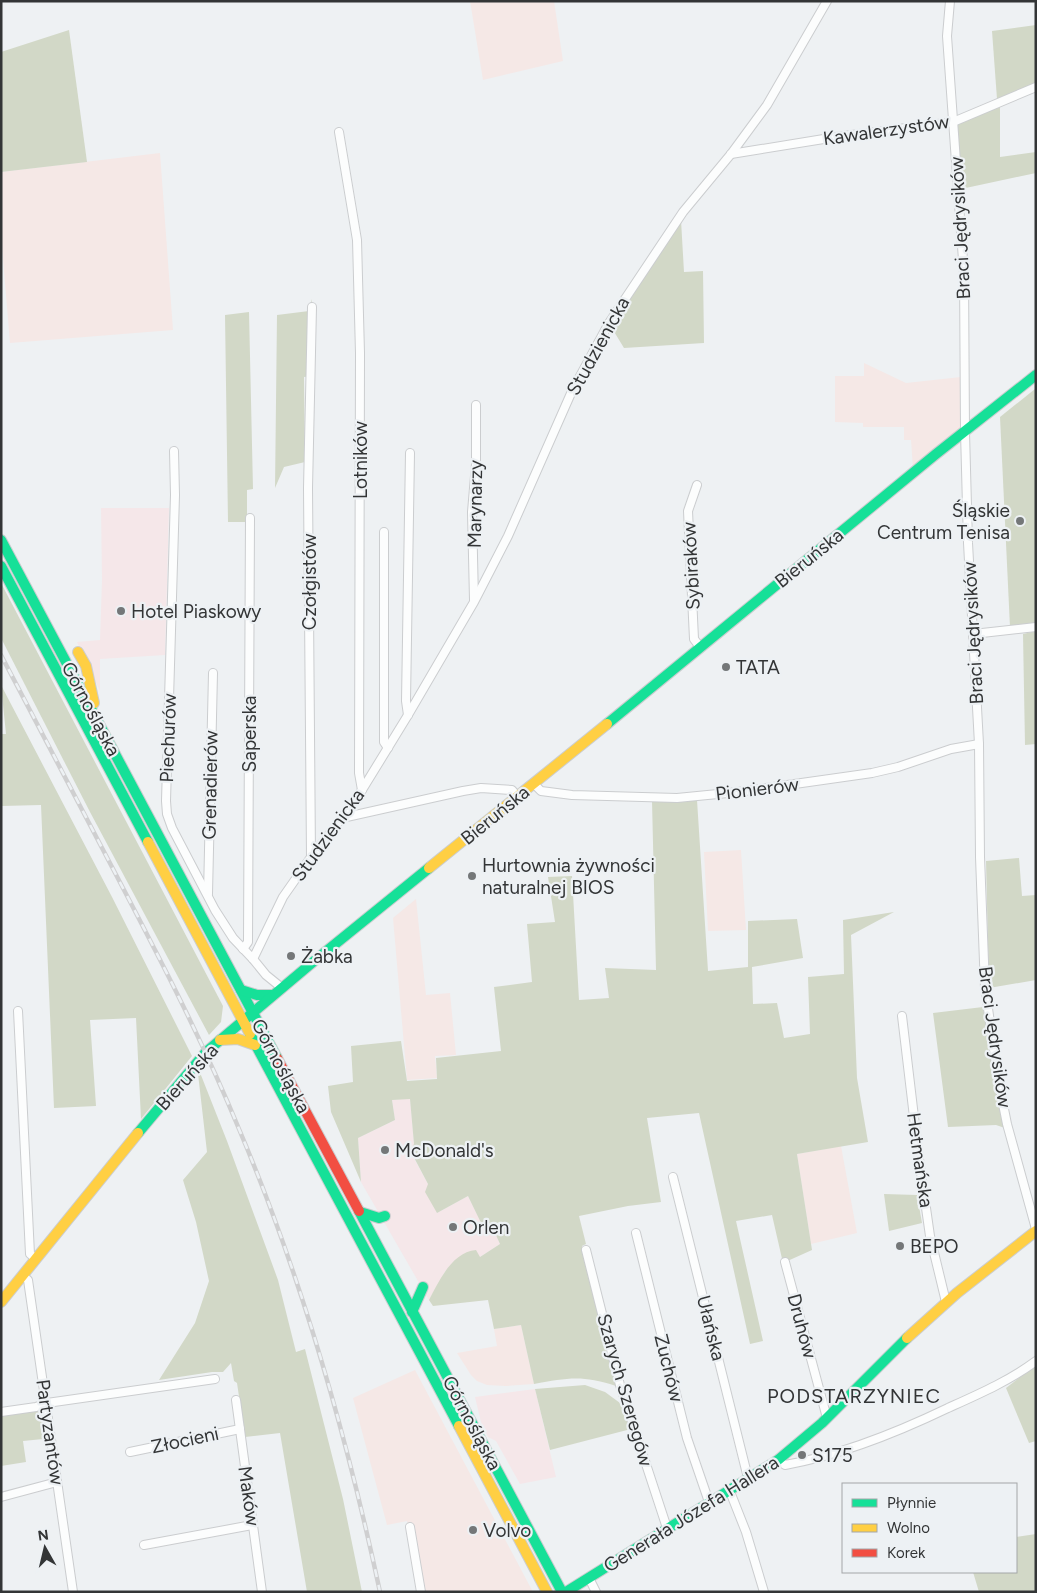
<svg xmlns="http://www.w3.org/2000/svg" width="1037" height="1593" font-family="Figtree,sans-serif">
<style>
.commercial{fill:#f5e7e9}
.industrial{fill:#f5e8e6}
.green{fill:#d2d8c7}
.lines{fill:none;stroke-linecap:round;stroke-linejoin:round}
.street-casing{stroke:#cbcdcf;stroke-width:10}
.fast-casing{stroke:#cbcdcf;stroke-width:12}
.slow-casing{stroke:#cbcdcf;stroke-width:12}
.jam-casing{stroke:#cbcdcf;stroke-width:12}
.street{stroke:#fcfdfd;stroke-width:8}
.fast{stroke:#16e098;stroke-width:10}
.slow{stroke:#ffcf43;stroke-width:10}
.jam{stroke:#f24e42;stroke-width:10}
.rail-casing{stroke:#cfcfd0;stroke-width:4.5}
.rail{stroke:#edf1f4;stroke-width:2.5;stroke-dasharray:8;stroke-linecap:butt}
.poi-dot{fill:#747778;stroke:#edf1f4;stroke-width:2}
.labels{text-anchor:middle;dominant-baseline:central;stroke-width:4.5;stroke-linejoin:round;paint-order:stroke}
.street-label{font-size:19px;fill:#333536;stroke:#edf1f4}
.poi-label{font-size:19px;fill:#333536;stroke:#edf1f4;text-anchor:start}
.neighbourhood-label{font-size:20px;letter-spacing:1px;fill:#333536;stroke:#edf1f4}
</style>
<rect width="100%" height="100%" fill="#eef1f3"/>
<g class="commercial">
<polygon points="101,508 169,508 165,655 100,659 100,691 77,642 100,640 102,580"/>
<polygon points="410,1098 414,1144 410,1151 428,1184 437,1213 468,1196 483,1226 491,1224 500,1244 480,1257 446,1270 429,1300 361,1182 358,1138 395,1120 392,1100"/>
<polygon points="535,1389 556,1477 520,1484 496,1441 488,1437 481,1422 475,1397"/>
</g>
<g class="industrial">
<polygon points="470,1 554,1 563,61 483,80"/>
<polygon points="160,153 173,330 10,343 1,235 1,172"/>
<polygon points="864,363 906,383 961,377 961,430 913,469 911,440 904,440 904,427 863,427 863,423 835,422 835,376 864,376"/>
<polygon points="741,850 746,930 708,931 704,852"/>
<polygon points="416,899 426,995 450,993 456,1055 435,1056 437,1078 407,1080 393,918"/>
<polygon points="841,1146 857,1233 811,1244 797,1154"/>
<polygon points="521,1325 534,1384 506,1386 487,1385 477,1381 471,1375 457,1353 497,1346 494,1329"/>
<polygon points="415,1370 533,1592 419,1592 407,1521 387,1525 353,1398"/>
</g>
<g class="green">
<polygon points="1036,25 1036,83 997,99 992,31"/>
<polygon points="69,30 87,162 1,172 1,52"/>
<polygon points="1000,104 1000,157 1036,152 1036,173 961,189 955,124"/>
<polygon points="681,220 684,272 703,271 704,343 624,348 610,325"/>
<polygon points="312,299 312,376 304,377 305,462 284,467 275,488 277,315 309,311"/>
<polygon points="249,312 253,489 247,490 247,522 228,522 225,315"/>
<polygon points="1035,389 1036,625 1010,627 1000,417"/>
<polygon points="1,583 223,1006 221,1022 209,1035 90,812 1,638"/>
<polygon points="1036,631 1036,744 1025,745 1023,634"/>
<polygon points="1,685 112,897 192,1056 141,1119 136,1018 90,1020 96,1106 54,1108 41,805 2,806 1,734 6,734"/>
<path d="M 697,800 L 708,971 L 748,967 L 748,921 L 797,919 L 803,958 L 752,967 L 753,1004 L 777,1003 L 784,1038 L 810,1034 L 808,977 L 844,974 L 843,920 L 894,912 L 851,935 L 857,1078 L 868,1142 L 797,1154 L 812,1250 L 783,1263 L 772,1215 L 736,1221 L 763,1341 L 750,1344 L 699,1113 L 647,1118 L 661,1202 L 628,1206 L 579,1216 L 586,1244 L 582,1246 L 616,1386 C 582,1375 568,1378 534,1384 L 521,1325 L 494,1329 L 488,1300 L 433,1306 L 429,1300 C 439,1281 452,1252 476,1250 L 480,1257 L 500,1244 L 491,1224 L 483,1227 L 468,1196 L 437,1213 L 425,1192 L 428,1184 L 410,1150 L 414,1144 L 410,1099 L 392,1100 L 395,1120 L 358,1138 L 361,1182 L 331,1112 L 328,1086 L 353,1082 L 351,1046 L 401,1041 L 407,1081 L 437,1079 L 436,1058 L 501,1051 L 494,987 L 532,982 L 527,924 L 555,922 L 548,877 L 572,876 L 579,1000 L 609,998 L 605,968 L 656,970 L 652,801 Z"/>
<polygon points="1019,858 1022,896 1036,895 1036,980 989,988 986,861"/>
<polygon points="983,1007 1005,1128 996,1125 948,1127 933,1013"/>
<polygon points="197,1065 227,1141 278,1280 296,1352 305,1349 343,1499 362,1592 307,1592 280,1433 245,1437 237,1383 234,1381 231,1363 223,1372 212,1372 159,1380 195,1323 209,1281 196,1222 183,1180 207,1152"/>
<polygon points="884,1194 917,1195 922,1223 889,1231"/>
<polygon points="1036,1365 1036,1441 1029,1443 1006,1388"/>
<polygon points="585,1385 605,1392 620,1403 631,1429 550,1450 535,1389"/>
<polygon points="43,1409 43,1439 23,1441 26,1462 1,1466 1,1416"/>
<polygon points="1036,1534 1036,1592 979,1592 973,1572 1016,1572 1016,1537"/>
</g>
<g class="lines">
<defs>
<g id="street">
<polyline points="950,1 947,36 964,274 965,432 968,543 979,744 980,857 985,988 999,1084 1007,1124 1036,1229"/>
<polyline points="339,132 357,240 360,353 359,773 362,790"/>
<polyline points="731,154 836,137 953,122 1036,87"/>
<polyline points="174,451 175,495 166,801 167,814 172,828 215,910 233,938 253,959 266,975 282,988"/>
<polyline points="697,485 688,511 694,639 700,647"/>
<polyline points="384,532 384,742 388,748"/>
<polyline points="474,600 472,512 476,464 476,405"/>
<polyline points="973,634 1036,627"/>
<polyline points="408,715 406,701 410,453"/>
<polyline points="534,784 541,791 572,795 677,798 738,792 872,773 898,767 951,749 979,744"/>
<polyline points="342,818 463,791 481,788 512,790 518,797"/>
<polyline points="311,857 308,488 312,307"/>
<polyline points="208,894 213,673"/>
<polyline points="243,949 248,942 250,518"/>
<polyline points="253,959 283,897 311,857 342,818 362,790 408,715 474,602 508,536 572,391 609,323 683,212 731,154 767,105 827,1"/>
<polyline points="18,1011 30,1254 36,1259"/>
<polyline points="902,1016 919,1159 930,1236 946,1302"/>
<polyline points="673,1177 748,1478"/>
<polyline points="636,1233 687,1438 709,1502"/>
<polyline points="586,1250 620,1385 667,1528"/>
<polyline points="785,1262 827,1418"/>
<polyline points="23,1276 28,1280 73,1592"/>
<polyline points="236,1400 262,1592"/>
<polyline points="1,1412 36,1407 47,1403 215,1379"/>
<polyline points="130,1452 240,1429"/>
<path d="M 778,1460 L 785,1465 C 842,1455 896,1433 948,1408 C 979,1394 1009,1381 1036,1361"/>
<polyline points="729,1489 746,1532 764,1592"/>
<polyline points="1,1497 57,1482"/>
<polyline points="410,1527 421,1592"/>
<polyline points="144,1545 252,1525"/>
<polyline points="589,1578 596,1592"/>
</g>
<g id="fast">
<polyline points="1,540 277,1058"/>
<polyline points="1,566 148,842"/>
<polyline points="607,724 936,454 1036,375"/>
<polyline points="241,990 257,995 273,995"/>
<polyline points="250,1034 459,1426"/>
<polyline points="138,1133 206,1052 313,962 429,868"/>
<polyline points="359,1211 562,1592"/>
<polyline points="360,1212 379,1218 385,1216"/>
<polyline points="412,1312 423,1287"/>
<polyline points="566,1592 778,1460 822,1423 907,1338"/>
</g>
<g id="slow">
<polyline points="78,652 86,666 94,703"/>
<polyline points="148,842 250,1034"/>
<polyline points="429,868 607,724"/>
<polyline points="220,1040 238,1039 255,1045"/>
<polyline points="1,1302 138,1133"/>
<polyline points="907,1338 957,1293 1036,1231"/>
<polyline points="459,1426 547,1592"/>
</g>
<polyline id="jam" points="277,1058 359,1211"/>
</defs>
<use href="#street" class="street-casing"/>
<use href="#fast" class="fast-casing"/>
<use href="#slow" class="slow-casing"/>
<use href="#jam" class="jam-casing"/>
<use href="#street" class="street"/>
<use href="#fast" class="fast"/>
<use href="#slow" class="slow"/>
<use href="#jam" class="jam"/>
<defs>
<path id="rail" d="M 1,655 C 38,725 75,796 112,867 C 157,953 202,1039 239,1129 C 302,1278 346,1433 380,1592"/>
</defs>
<use href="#rail" class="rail-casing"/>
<use href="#rail" class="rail"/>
</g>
<g class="poi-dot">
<circle cx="1020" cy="521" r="5"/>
<circle cx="121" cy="611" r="5"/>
<circle cx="726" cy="667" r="5"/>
<circle cx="472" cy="876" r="5"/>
<circle cx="291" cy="956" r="5"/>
<circle cx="385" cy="1150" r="5"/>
<circle cx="453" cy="1227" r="5"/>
<circle cx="900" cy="1246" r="5"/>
<circle cx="802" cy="1455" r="5"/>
<circle cx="473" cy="1530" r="5"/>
</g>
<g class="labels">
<g class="street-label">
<text transform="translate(886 130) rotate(-8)">Kawalerzystów</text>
<text transform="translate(960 228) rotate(-93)">Braci Jędrysików</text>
<text transform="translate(598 346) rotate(-61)">Studzienicka</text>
<text transform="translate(360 460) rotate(-90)">Lotników</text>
<text transform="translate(475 504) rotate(-89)">Marynarzy</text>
<text transform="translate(809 558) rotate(-39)">Bieruńska</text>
<text transform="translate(691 566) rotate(-93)">Sybiraków</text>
<text transform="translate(309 582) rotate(-90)">Czołgistów</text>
<text transform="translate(973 633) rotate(-93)">Braci Jędrysików</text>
<text transform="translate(91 709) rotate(62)">Górnośląska</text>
<text transform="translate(249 734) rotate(-90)">Saperska</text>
<text transform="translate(168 738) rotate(-88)">Piechurów</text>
<text transform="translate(210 785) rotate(-89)">Grenadierów</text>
<text transform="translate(757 789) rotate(-7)">Pionierów</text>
<text transform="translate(495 815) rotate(-39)">Bieruńska</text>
<text transform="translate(328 835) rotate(-54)">Studzienicka</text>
<text transform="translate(995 1037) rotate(82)">Braci Jędrysików</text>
<text transform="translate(281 1066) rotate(62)">Górnośląska</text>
<text transform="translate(187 1077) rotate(-48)">Bieruńska</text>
<text transform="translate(920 1160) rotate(82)">Hetmańska</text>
<text transform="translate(802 1326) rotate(75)">Druhów</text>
<text transform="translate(711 1328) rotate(76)">Ułańska</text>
<text transform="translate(669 1368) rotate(76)">Zuchów</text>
<text transform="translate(625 1390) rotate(74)">Szarych Szeregów</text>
<text transform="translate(472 1423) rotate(62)">Górnośląska</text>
<text transform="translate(50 1432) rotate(82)">Partyzantów</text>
<text transform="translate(185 1440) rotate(-12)">Złocieni</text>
<text transform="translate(249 1496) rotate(82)">Maków</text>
<text transform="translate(691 1514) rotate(-32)">Generała Józefa Hallera</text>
</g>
<g class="poi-label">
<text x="1010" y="510" text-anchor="end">Śląskie<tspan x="1010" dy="22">Centrum Tenisa</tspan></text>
<text x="131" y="611">Hotel Piaskowy</text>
<text x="736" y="667">TATA</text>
<text x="482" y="865">Hurtownia żywności<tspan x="482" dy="22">naturalnej BIOS</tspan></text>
<text x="301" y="956">Żabka</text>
<text x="395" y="1150">McDonald's</text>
<text x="463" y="1227">Orlen</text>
<text x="910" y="1246">BEPO</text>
<text x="812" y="1455">S175</text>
<text x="483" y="1530">Volvo</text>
</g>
<g class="neighbourhood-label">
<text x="854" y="1396">PODSTARZYNIEC</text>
</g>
</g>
<rect width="1037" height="1593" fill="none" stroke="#333536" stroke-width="5"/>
<rect x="842" y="1483" width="175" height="90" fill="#edf1f4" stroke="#a3a6a8"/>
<rect x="852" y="1499" width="25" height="8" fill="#16e098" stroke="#a3a6a8"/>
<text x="887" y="1508" font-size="15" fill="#333536">Płynnie</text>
<rect x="852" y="1524" width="25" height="8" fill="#ffcf43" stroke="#a3a6a8"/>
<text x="887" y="1533" font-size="15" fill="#333536">Wolno</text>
<rect x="852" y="1549" width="25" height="8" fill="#f24e42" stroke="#a3a6a8"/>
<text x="887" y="1558" font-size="15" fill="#333536">Korek</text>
<g transform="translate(45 1548) rotate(352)" stroke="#edf1f4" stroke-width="4" paint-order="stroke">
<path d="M0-4L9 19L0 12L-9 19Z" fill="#333536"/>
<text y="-8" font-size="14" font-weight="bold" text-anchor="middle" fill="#333536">N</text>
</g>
</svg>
